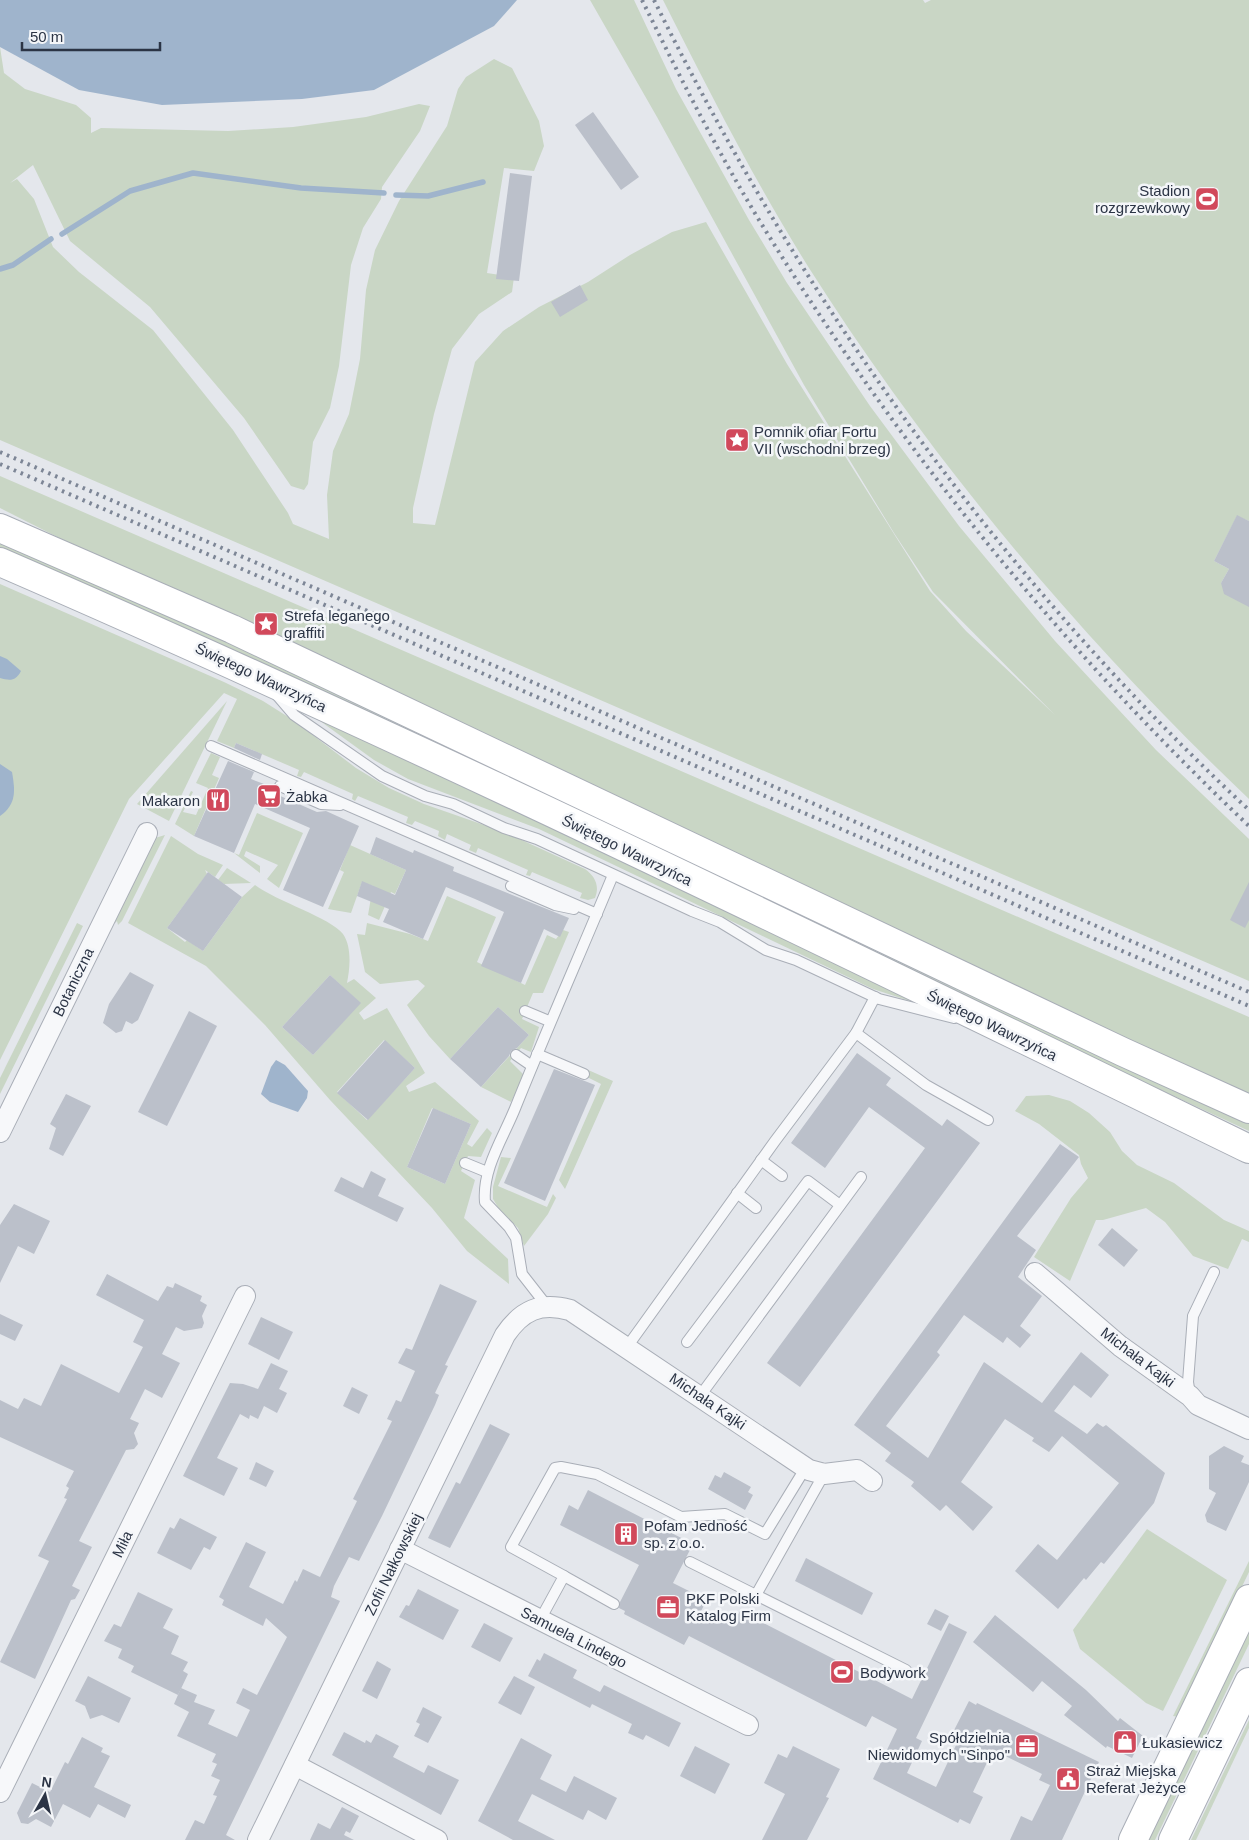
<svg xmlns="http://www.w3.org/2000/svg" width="1249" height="1840" font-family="Helvetica,sans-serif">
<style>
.green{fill:#c9d6c5;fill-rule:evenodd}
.water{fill:#9fb4cc}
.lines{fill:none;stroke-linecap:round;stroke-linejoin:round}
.stream{stroke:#9fb4cc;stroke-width:5.5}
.building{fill:#bbc0ca}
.lane-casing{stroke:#a9aeb7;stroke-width:12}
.street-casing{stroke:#a9aeb7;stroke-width:22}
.secondary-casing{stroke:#a9aeb7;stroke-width:30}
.lane{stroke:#f7f8fa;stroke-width:10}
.street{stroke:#f7f8fa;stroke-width:20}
.secondary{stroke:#fff;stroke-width:28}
.rail{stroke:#7d8696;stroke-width:4;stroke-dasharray:2.5 5;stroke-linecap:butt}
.labels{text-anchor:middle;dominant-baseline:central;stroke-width:5;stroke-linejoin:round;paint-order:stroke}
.poi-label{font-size:15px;fill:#2b3445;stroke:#f4f6f9;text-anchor:start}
.street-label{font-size:15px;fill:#2b3445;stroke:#f4f6f9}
</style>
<rect width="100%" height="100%" fill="#e4e7ec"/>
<g class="green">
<polygon points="590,0 634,0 676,89 749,220 787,283 870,406 959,526 1055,641 1156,750 1249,839 1249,981 0,440 0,47 4,73 25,89 76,105 91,118 91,133 101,128 228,131 293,127 366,117 419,104 430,106 420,131 382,187 381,199 363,228 351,265 339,366 330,408 313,442 308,484 304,490 291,486 244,418 150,307 70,241 33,165 10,183 17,179 34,199 53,247 79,272 153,330 233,430 288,513 293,524 329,539 327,495 333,451 349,414 360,359 366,290 375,250 399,201 447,126 458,89 466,77 494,59 512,68 539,121 544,146 534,171 504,168 487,273 514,277 512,292 479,314 452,349 434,414 413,508 413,523 435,525 475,362 503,331 539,307 588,282 630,255 672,232 706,222 787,364 930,591 966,631 1055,715 933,592 894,533 804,385 657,117"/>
<path d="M 663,0 L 923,0 L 925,3 L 931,0 L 1249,0 L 1249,521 L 1237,516 L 1214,561 L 1229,569 L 1221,583 L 1249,604 L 1249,799 C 1082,640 933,463 809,268 C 755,182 709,91 663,0 Z"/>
<polygon points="0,476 1249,1017 1249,1097 89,553 0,508"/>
<polygon points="0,540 174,615 1249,1122 1249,1131 0,549"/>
<path d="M 0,584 L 224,682 L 263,701 L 293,720 L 356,768 L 389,788 L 424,804 L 504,832 L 585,869 C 595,876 600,886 595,898 L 588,900 L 580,898 L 582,893 L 532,872 L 530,876 L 526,875 L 528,870 L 478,848 L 476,853 L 469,850 L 471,845 L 447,834 L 445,840 L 438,836 L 439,831 L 415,821 L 412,825 L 406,823 L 408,817 L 358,796 L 355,801 L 352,799 L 353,794 L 304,772 L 301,777 L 297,776 L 299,770 L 236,743 L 234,748 L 217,741 L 237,699 L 224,693 L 129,799 L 0,1060 Z"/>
<polygon points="227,701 169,821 137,804"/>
<polygon points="318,715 915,999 913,1002 873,989 539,829 408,779 374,760 316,718"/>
<polygon points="211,753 220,757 212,775 219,778 194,836 175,824 191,791 193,792 183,812 196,815 208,788 196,783"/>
<polygon points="257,813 303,833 279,888 267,879 278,865 246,851 244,856 260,866 260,873 234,853 239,855"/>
<polygon points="165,835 122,921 118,925 117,921 115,923 115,917 155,838"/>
<path d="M 171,836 L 198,854 L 223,865 L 215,877 L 205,870 L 207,874 L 167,928 L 185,942 L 187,940 L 203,951 L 242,897 L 255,885 C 276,901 331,918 343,934 C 352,947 350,968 347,983 L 354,979 L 376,998 L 359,1013 L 364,1020 L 387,1008 L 425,1073 L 406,1086 L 409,1092 L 435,1082 L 479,1121 L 467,1144 L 472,1147 L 487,1128 L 492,1133 L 481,1157 L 468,1156 L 461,1171 L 475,1180 L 464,1218 L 508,1259 L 509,1284 L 467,1251 L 432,1208 L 330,1100 L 265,1025 L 206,966 L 128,923 ZM 330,975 L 360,1003 L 313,1055 L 282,1027 ZM 384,1040 L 415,1068 L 367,1120 L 337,1092 ZM 432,1108 L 471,1124 L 445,1184 L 407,1167 Z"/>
<polygon points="350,845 406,870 395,894 391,892 379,920 368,915 373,886 362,882 351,913 328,909 344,872 340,870"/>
<polygon points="227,868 251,883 224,884 218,880"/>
<polygon points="447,896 496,917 477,962 525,985 547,935 556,939 563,930 569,932 543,993 533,993 522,1019 539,1027 531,1052 521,1048 510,1061 524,1075 511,1102 481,1087 529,1035 498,1007 450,1059 429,1036 407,1005 425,986 418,980 380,984 365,972 357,934 365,935 367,923 410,934 428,941"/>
<polygon points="77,923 83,926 0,1094 0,1078"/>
<polygon points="586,1069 613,1081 565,1189 559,1180 601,1084 583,1075"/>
<polygon points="1049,1095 1070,1101 1089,1113 1110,1132 1122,1151 1137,1165 1174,1183 1224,1220 1249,1231 1249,1242 1242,1239 1228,1269 1193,1256 1165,1222 1146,1208 1103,1220 1096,1220 1070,1281 1034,1257 1071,1198 1088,1178 1081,1164 1079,1155 1039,1124 1015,1111 1026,1096"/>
<polygon points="501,1157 511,1158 498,1186 547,1207 553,1194 556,1198 548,1214 524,1246 518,1228 499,1209 493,1199 493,1187"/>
<polygon points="1147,1529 1227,1580 1163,1711 1146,1703 1080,1649 1073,1630"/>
<polygon points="1249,1561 1249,1572 1179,1717 1173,1716"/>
<polygon points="1249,1625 1249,1644 1155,1840 1145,1840"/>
<polygon points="1249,1720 1249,1728 1196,1840 1191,1840"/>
</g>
<g class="water">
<polygon points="0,0 517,0 494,26 374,90 302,99 162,105 79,90 0,47"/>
<path d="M 0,656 L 7,659 L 21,671 C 16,681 10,681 0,678 Z"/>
<path d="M 0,764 L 12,772 C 15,790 17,804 0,816 Z"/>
<polygon points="276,1060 285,1065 308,1091 307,1098 298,1112 270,1102 261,1094 271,1067"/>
</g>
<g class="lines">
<g class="stream">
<polyline points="396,195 428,196 483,182"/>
<polyline points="62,234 130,191 193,173 301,188 384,193"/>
<polyline points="0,269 13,265 51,239"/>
</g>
</g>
<g class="building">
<polygon points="593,112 639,177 621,190 575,125"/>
<polygon points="510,173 532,176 519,281 496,279"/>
<polygon points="580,285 588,300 560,317 551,302"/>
<polygon points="1237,515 1249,521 1249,607 1224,594 1221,583 1229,569 1214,561"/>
<polygon points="236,743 262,754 260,760 234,748"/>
<polygon points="228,761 254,772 251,779 264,784 262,788 317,812 326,811 359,826 323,907 283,890 310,828 255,804 234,853 194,836"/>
<polygon points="376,837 413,853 414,850 454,867 453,871 569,918 560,937 544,929 521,983 481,966 504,912 475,899 446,887 423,939 383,922 389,909 357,896 362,881 395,895 406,870 370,854"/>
<polygon points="208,872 242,897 203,951 167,928"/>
<polygon points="1249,882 1249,920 1245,928 1230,920"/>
<polygon points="130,972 154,985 138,1020 132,1024 126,1021 122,1031 116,1033 103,1023 109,1004"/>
<polygon points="330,975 361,1003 313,1055 282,1027"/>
<polygon points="498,1007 529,1035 517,1048 511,1051 509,1056 481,1087 450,1059"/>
<polygon points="189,1011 217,1026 167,1126 138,1112"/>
<polygon points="385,1040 415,1068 368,1120 337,1093"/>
<polygon points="857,1053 891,1078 886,1085 942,1126 947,1119 980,1143 800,1387 767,1363 925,1148 869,1107 825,1168 791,1143"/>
<polygon points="554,1069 595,1085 545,1201 504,1183"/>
<polygon points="66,1094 91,1106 63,1156 49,1149 56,1128 50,1124"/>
<polygon points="433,1108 471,1124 445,1184 407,1167"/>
<polygon points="1060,1144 1079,1157 1017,1236 1036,1250 1018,1277 1042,1296 1020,1326 1031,1335 1020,1348 1007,1337 1003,1343 964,1315 937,1352 940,1355 886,1426 928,1458 984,1362 1042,1403 1081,1352 1109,1375 1091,1398 1074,1385 1054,1411 1087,1434 1097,1423 1103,1427 1106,1425 1165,1473 1154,1503 1104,1564 1101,1562 1086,1580 1084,1578 1058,1609 1015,1571 1038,1544 1057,1560 1119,1483 1062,1436 1049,1452 1032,1441 1034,1438 1005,1419 961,1482 993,1507 973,1531 946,1505 940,1511 911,1486 914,1482 885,1461 891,1453 854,1425"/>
<polygon points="371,1171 386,1179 378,1196 404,1208 397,1222 334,1191 341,1177 363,1188"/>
<polygon points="14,1204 50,1221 34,1254 18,1246 0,1283 0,1225"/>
<polygon points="1112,1228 1138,1250 1124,1267 1098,1245"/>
<polygon points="107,1274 158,1301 167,1286 173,1288 175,1283 202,1296 200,1301 207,1305 202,1316 204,1323 202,1328 184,1331 176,1327 162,1354 180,1363 162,1398 145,1389 130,1419 139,1423 134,1433 138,1444 134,1449 126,1450 79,1541 92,1547 72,1586 80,1590 75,1599 71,1600 35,1679 0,1662 49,1561 38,1556 67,1499 64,1498 69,1488 66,1486 74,1471 0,1437 0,1400 18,1409 24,1398 41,1406 61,1364 119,1393 143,1347 133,1342 144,1320 96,1295"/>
<polygon points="440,1284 477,1301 445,1365 448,1366 435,1393 439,1395 435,1405 382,1516 359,1561 349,1557 334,1586 331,1597 340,1601 226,1835 235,1840 185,1840 195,1820 204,1824 217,1796 213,1795 220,1780 211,1776 217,1764 212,1762 216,1754 177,1736 189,1712 174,1704 181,1688 197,1695 194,1702 215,1710 208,1724 237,1737 250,1710 236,1703 243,1688 257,1695 287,1637 266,1618 263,1626 222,1605 224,1600 219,1597 246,1542 266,1552 249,1587 283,1604 295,1580 297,1582 303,1569 320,1577 357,1501 353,1499 392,1421 387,1419 396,1400 401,1402 415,1371 398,1363 406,1348 412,1350"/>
<polygon points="0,1314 23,1325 15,1341 0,1334"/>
<polygon points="261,1317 293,1332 279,1360 248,1344"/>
<polygon points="271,1363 288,1371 279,1389 287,1393 277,1413 264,1406 258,1419 250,1415 249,1419 240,1414 217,1458 238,1468 224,1496 183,1476 230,1383 243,1384 258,1389"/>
<polygon points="352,1387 368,1395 359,1414 343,1406"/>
<polygon points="490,1424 510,1434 450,1548 428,1538 456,1482 460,1484"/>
<polygon points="1224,1446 1244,1456 1241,1462 1249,1465 1249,1482 1226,1531 1207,1522 1205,1515 1216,1493 1209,1489 1209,1456"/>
<polygon points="256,1462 274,1471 266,1487 249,1479"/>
<polygon points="724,1472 751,1487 748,1492 753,1495 745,1510 708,1489 715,1475 721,1478"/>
<polygon points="588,1490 693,1544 673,1583 707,1600 701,1611 732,1626 740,1611 912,1699 949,1623 967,1632 916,1738 922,1741 907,1773 936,1787 957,1743 949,1740 969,1701 976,1705 977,1703 1099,1762 1062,1840 1010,1840 1021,1816 1032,1821 1050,1785 1039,1780 1042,1774 993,1750 973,1792 983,1797 970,1824 960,1819 958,1823 873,1779 897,1729 872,1716 866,1727 689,1636 684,1645 624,1614 625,1611 619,1608 620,1602 639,1565 560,1525 569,1505 578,1510"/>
<polygon points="180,1518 217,1537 210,1550 204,1547 191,1570 157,1553 170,1527 174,1529"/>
<polygon points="806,1558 873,1593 862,1615 795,1581"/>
<polygon points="418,1589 459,1610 443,1640 399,1617 406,1605 409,1606"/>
<polygon points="138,1592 173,1609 163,1628 179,1636 171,1654 188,1662 183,1671 188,1674 178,1695 131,1672 134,1666 118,1658 122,1649 104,1641 114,1624 121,1627"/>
<polygon points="935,1609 949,1616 941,1631 927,1624"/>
<polygon points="995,1615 1086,1690 1118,1721 1120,1718 1143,1736 1132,1758 1107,1746 1106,1748 1064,1715 1072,1706 1042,1681 1033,1692 973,1642"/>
<polygon points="484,1623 513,1638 500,1662 471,1647"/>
<polygon points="544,1653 577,1670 573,1678 600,1692 604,1685 681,1723 669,1747 646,1735 643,1740 628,1733 632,1724 592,1704 590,1708 528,1676 537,1659 540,1661"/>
<polygon points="377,1661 391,1669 377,1699 362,1691"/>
<polygon points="88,1676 131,1698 119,1723 102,1715 90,1719 85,1706 75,1701"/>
<polygon points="514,1676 535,1687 521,1715 498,1703"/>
<polygon points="423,1707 442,1717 428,1743 414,1736 420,1724 416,1722"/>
<polygon points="344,1732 365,1743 366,1740 371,1743 376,1734 399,1746 393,1757 424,1773 428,1765 459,1780 441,1815 332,1755"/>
<polygon points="82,1737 103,1748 101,1752 110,1756 94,1787 131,1805 125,1818 98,1804 90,1818 63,1804 51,1827 36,1819 28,1824 21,1823 17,1813 32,1783 50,1792 65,1762 68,1764"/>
<polygon points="521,1738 552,1755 540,1779 566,1792 574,1776 617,1798 606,1820 588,1810 583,1820 532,1794 518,1821 555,1840 513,1840 478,1821"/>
<polygon points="695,1746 730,1764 715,1794 680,1776"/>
<polygon points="793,1746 840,1769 826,1797 829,1798 807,1840 762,1840 785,1794 764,1783 778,1754 787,1758"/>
<polygon points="342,1807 359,1816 350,1833 346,1831 344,1835 354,1840 310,1840 318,1823 330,1829"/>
</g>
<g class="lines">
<defs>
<g id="lane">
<polyline points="276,694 294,715 382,776 425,796 453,804 504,828 537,839 692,911 720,922 766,950 796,960 879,999 954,1018"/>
<polyline points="211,746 597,914"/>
<polyline points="280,786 321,804 340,805"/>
<polyline points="511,886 555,905 574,909"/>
<polyline points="525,1011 549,1021"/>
<polyline points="856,1033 926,1085 988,1120"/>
<polyline points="537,1054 584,1074"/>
<polyline points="516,1055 532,1066"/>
<polyline points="761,1160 782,1176"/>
<polyline points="465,1163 487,1172"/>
<polyline points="737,1193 756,1208"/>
<path d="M 547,1306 L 522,1274 L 516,1238 L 509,1227 L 485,1202 C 482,1168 504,1137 516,1106 C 547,1029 581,952 613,875"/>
<polyline points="687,1342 808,1181 840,1205"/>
<polyline points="627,1347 775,1141 856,1033 875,997"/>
<polyline points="1190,1395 1188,1382 1193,1316 1214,1272"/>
<polyline points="700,1396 861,1177"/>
<polyline points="690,1562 756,1595 824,1474"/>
<polyline points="564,1576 614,1604"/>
<polyline points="756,1595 906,1670"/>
<polyline points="540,1620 564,1576 511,1547 555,1468 561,1467 597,1474 681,1517 725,1514 765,1534 806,1467"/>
</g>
<g id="street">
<polyline points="0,1132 147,833"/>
<polyline points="1035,1273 1120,1346 1190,1396 1198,1405 1249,1429"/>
<polyline points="400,1549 748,1725"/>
<polyline points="295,1765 437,1840"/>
<polyline points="0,1792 245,1296"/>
<path d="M 258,1840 L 505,1335 C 522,1310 540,1302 570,1310 L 809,1470 L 824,1474 L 857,1470 L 872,1481"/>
</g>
<g id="secondary">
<polyline points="0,528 232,629 1123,1052 1249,1109"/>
<path d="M 0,562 C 422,745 836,948 1249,1149"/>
<polyline points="1133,1840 1249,1599"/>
<polyline points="1173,1840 1249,1682"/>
</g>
</defs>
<use href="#lane" class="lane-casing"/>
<use href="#street" class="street-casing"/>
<use href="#secondary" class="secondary-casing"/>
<use href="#lane" class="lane"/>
<use href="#street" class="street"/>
<use href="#secondary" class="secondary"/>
<g class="rail">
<path d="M 642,0 C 678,73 714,145 756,215 C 893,440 1057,644 1249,826"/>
<path d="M 654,0 C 803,303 1001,579 1249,810"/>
<polyline points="0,452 1249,992"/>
<polyline points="0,464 1249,1006"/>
</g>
</g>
<defs>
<symbol id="stadium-square" viewBox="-11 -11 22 22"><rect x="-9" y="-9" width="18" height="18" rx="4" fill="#d1495b" stroke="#f4f6f9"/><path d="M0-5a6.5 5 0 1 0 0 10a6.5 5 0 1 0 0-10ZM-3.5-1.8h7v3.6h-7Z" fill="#fff"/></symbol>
<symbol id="sight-square" viewBox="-11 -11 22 22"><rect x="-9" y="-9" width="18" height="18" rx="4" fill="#d1495b" stroke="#f4f6f9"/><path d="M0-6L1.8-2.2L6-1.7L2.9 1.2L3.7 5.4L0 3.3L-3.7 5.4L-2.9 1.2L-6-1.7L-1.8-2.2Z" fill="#fff"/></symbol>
<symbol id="supermarket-square" viewBox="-11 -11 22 22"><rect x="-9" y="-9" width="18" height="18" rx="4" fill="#d1495b" stroke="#f4f6f9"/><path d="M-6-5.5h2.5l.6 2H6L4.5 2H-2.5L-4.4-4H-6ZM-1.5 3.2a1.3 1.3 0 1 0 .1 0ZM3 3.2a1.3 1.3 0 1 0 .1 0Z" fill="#fff"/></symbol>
<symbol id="restaurant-square" viewBox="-11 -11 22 22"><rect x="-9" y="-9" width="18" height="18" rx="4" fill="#d1495b" stroke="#f4f6f9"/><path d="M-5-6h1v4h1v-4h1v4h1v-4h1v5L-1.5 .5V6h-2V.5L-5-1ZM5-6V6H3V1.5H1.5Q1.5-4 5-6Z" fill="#fff"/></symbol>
<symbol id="building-square" viewBox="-11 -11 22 22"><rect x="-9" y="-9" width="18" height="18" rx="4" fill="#d1495b" stroke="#f4f6f9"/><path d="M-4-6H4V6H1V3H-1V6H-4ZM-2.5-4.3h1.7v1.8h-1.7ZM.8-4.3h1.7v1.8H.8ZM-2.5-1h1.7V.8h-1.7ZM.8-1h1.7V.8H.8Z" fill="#fff"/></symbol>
<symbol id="office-square" viewBox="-11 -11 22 22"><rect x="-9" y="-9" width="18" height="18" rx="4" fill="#d1495b" stroke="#f4f6f9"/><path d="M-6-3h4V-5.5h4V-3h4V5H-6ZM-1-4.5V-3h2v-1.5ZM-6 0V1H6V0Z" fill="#fff"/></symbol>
<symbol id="shop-square" viewBox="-11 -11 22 22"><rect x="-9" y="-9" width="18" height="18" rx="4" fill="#d1495b" stroke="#f4f6f9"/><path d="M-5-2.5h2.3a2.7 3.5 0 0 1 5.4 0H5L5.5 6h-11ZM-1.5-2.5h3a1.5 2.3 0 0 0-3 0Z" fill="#fff"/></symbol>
<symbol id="civic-square" viewBox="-11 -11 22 22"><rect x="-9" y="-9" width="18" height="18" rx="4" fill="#d1495b" stroke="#f4f6f9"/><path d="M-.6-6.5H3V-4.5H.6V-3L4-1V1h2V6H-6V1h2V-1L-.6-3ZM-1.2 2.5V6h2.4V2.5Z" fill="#fff"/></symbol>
</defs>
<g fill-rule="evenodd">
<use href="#stadium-square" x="1193" y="185" width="28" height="28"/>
<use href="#sight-square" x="723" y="426" width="28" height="28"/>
<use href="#sight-square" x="252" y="610" width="28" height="28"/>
<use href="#supermarket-square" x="255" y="782" width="28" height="28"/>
<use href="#restaurant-square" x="204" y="786" width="28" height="28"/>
<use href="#building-square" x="612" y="1520" width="28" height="28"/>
<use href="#office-square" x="654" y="1593" width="28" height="28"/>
<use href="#stadium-square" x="828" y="1658" width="28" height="28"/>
<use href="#shop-square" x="1111" y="1728" width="28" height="28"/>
<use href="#office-square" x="1013" y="1732" width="28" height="28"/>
<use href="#civic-square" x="1054" y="1765" width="28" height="28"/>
</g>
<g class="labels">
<g class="poi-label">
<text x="1190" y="190" text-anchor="end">Stadion<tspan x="1190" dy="17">rozgrzewkowy</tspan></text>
<text x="754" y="431">Pomnik ofiar Fortu<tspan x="754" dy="17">VII (wschodni brzeg)</tspan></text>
<text x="284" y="615">Strefa leganego<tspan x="284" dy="17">graffiti</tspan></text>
<text x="286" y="796">Żabka</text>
<text x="200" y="800" text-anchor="end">Makaron</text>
<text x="644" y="1525">Pofam Jedność<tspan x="644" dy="17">sp. z o.o.</tspan></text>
<text x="686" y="1598">PKF Polski<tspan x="686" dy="17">Katalog Firm</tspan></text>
<text x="860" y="1672">Bodywork</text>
<text x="1010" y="1737" text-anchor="end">Spółdzielnia<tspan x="1010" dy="17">Niewidomych "Sinpo"</tspan></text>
<text x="1142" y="1742">Łukasiewicz</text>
<text x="1086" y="1770">Straż Miejska<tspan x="1086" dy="17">Referat Jeżyce</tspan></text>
</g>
<g class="street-label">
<text transform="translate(261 677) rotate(25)">Świętego Wawrzyńca</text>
<text transform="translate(627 850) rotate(26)">Świętego Wawrzyńca</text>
<text transform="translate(73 982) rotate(-64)">Botaniczna</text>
<text transform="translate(992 1025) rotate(26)">Świętego Wawrzyńca</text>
<text transform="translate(1138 1357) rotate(37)">Michała Kajki</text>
<text transform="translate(708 1401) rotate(34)">Michała Kajki</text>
<text transform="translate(122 1544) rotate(-64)">Miła</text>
<text transform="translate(393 1564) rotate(-64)">Zofii Nałkowskiej</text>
<text transform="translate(574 1637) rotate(27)">Samuela Lindego</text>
</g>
</g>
<g transform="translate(45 1795) rotate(8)" stroke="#f4f6f9" stroke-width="4" paint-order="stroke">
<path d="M0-4L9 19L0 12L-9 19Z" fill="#2b3445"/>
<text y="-8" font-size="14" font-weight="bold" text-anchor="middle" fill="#2b3445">N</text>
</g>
<path d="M22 42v8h138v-8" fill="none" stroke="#2b3445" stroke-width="2.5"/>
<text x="30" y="42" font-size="15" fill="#2b3445" stroke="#f4f6f9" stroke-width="4" paint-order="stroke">50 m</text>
</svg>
